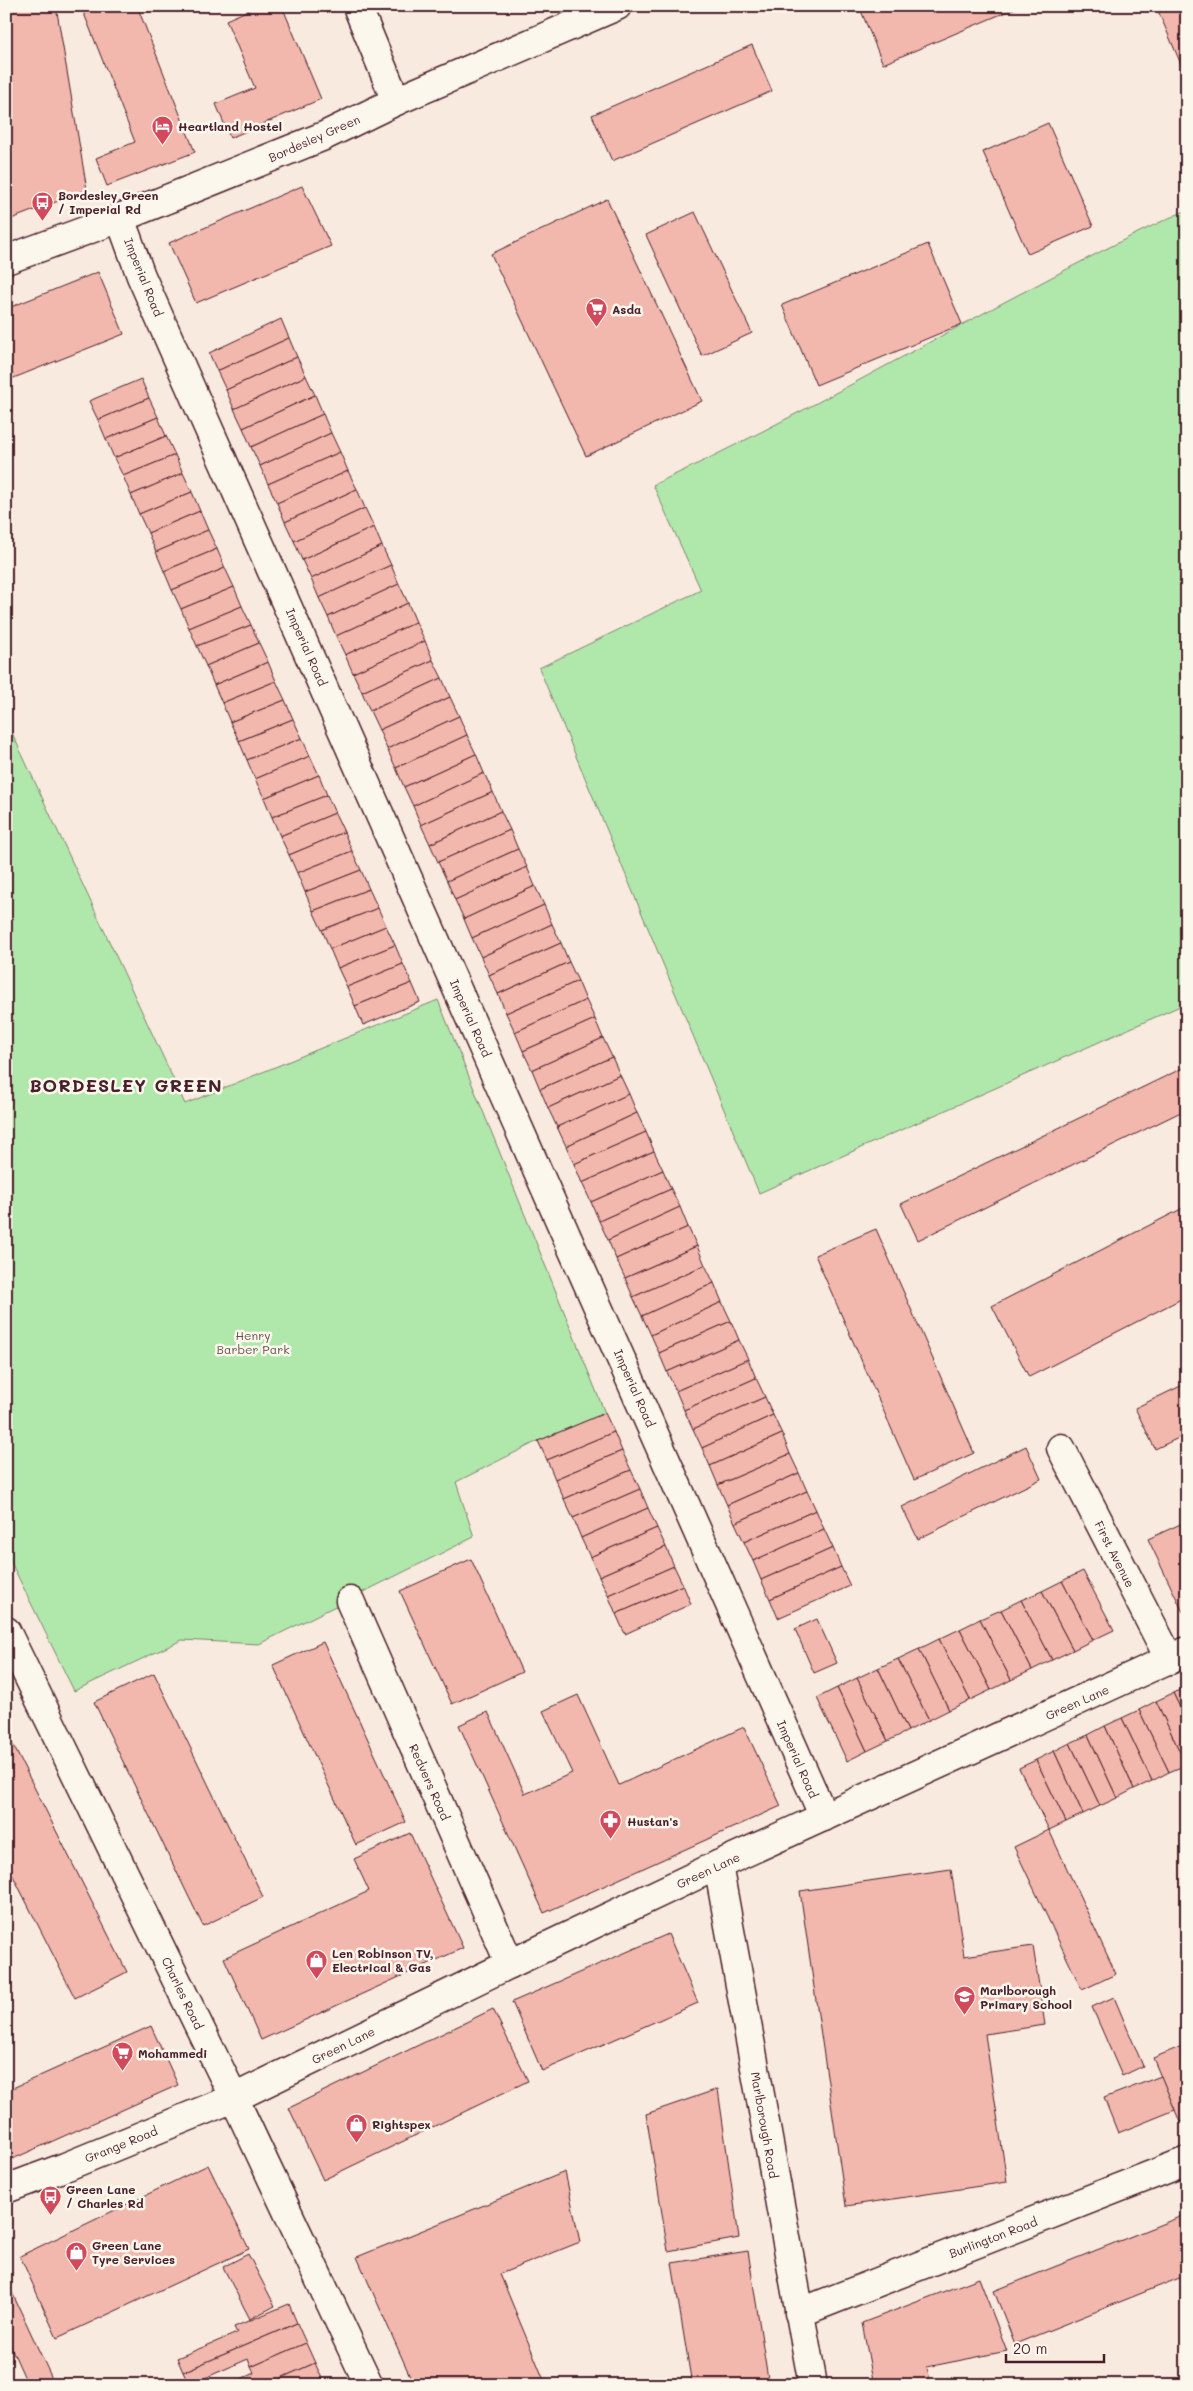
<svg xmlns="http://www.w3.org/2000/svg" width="1193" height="2391" font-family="Mali,sans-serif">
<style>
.green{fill:#b0e8ac;stroke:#7d846c}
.building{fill:#f2b8ad;stroke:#4a1f2b}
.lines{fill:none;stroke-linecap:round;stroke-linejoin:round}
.street-casing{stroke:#4a1f2b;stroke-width:31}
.secondary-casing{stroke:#4a1f2b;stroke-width:31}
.street{stroke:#fbf7ec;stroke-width:28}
.secondary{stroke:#fbf7ec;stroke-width:28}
.labels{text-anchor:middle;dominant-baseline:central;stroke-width:5;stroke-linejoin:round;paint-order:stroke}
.poi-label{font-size:12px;font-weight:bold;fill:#4a1f2b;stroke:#fbf7ec;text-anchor:start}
.street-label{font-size:12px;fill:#4a1f2b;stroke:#fbf7ec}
.park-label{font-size:12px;fill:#64514b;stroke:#fbf7ec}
.district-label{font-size:18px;font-weight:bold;letter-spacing:1px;fill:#4a1f2b;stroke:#fbf7ec}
</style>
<rect width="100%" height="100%" fill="#f9eadf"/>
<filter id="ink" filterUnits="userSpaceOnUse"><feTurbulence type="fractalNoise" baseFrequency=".02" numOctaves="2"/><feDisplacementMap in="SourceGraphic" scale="10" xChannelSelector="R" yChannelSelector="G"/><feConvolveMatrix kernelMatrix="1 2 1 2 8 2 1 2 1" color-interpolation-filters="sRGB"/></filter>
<g filter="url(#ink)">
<g class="green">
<path d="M 1187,210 L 1187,1003 L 759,1193 L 539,668 L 701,590 L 653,485 C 789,422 919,346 1052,277 C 1096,254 1141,230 1187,210 Z"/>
<polygon points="6,720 185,1104 438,1000 605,1413 538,1441 456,1482 474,1537 259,1644 182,1640 74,1691 6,1552"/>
</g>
<g class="building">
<polygon points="6,6 56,6 87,190 6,221"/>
<polygon points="81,6 137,6 195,152 107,186 96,158 135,142"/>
<polygon points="258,6 282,6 321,99 230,138 216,104 255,88 226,20"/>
<polygon points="859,6 1018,6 1018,7 883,64"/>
<polygon points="1156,6 1187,6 1187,78"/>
<polygon points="752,45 772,91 612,161 592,115"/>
<polygon points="1048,123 1093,226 1028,254 983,152"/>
<polygon points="302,186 331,246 196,303 169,243"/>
<polygon points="607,199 702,401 586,456 491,254"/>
<polygon points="695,212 752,333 702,356 646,235"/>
<polygon points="928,244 962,324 816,385 782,305"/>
<polygon points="98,272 124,334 6,381 6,309"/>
<polygon points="281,319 289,338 217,371 209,353"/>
<polygon points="289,338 297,357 226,390 217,371"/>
<polygon points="297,357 306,376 234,409 226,390"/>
<polygon points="306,376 315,395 243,428 234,409"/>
<polygon points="141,379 149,398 98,420 89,401"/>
<polygon points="315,395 323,414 251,447 243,428"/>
<polygon points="149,398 158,417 106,439 98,420"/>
<polygon points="323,414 331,433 260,466 251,447"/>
<polygon points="158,417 166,436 114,458 106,439"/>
<polygon points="331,433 340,452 268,484 260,466"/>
<polygon points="166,436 175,455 123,476 114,458"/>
<polygon points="340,452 348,471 277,503 268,484"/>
<polygon points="175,455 183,473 131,495 123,476"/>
<polygon points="348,471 357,489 285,522 277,503"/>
<polygon points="183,473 192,492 139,514 131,495"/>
<polygon points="357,489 365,508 294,541 285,522"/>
<polygon points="192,492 200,511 148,533 139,514"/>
<polygon points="365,508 374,527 302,560 294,541"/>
<polygon points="200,511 208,530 156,552 148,533"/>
<polygon points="374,527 382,546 311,579 302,560"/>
<polygon points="208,530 217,549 164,571 156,552"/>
<polygon points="382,546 391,565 319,598 311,579"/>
<polygon points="217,549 225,568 172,590 164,571"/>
<polygon points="391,565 399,584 328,617 319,598"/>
<polygon points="225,568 234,587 181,609 172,590"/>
<polygon points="399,584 408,603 336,636 328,617"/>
<polygon points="234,587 242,606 189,628 181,609"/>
<polygon points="408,603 416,622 345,655 336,636"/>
<polygon points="242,606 251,625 197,646 189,628"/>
<polygon points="416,622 425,641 353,673 345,655"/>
<polygon points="251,625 259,643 206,666 197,646"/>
<polygon points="425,641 433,660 362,692 353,673"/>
<polygon points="259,643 268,662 214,685 206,666"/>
<polygon points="433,660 442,678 370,711 362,692"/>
<polygon points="268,662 276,681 222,703 214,685"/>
<polygon points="442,678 450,697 379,730 370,711"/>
<polygon points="276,681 285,700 230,722 222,703"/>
<polygon points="450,697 459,716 387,749 379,730"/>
<polygon points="285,700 293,719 239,741 230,722"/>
<polygon points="459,716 467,735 396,768 387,749"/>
<polygon points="293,719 302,738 247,760 239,741"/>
<polygon points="467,735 476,754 404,787 396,768"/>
<polygon points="302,738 310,756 255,779 247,760"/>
<polygon points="476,754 484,773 413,806 404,787"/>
<polygon points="310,756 319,775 264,798 255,779"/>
<polygon points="484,773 493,792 421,825 413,806"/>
<polygon points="319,775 327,795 272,817 264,798"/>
<polygon points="493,792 501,811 430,844 421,825"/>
<polygon points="327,795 335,813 280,836 272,817"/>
<polygon points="501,811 510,830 438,862 430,844"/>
<polygon points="335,813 344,832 289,855 280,836"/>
<polygon points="510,830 518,849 447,881 438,862"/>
<polygon points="344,832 352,851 297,873 289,855"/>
<polygon points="518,849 527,867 455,900 447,881"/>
<polygon points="352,851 361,870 305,892 297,873"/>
<polygon points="527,867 535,886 464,919 455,900"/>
<polygon points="361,870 369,889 313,911 305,892"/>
<polygon points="535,886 544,905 472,938 464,919"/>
<polygon points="369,889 378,908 322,930 313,911"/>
<polygon points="544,905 552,924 481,957 472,938"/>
<polygon points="378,908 386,926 330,949 322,930"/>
<polygon points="552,924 561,943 489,975 481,957"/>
<polygon points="386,926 395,945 338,968 330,949"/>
<polygon points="561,943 569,962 498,994 489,975"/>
<polygon points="395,945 403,964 347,987 338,968"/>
<polygon points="569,962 578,981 506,1013 498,994"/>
<polygon points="403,964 412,983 355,1006 347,987"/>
<polygon points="578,981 586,1000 515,1032 506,1013"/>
<polygon points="412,983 420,1002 363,1025 355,1006"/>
<polygon points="586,1000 595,1019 523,1051 515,1032"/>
<polygon points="595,1019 603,1038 532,1070 523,1051"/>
<polygon points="603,1038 612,1057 540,1089 532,1070"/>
<polygon points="612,1057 620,1075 548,1108 540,1089"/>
<polygon points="1187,1066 1187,1109 918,1240 901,1204"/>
<polygon points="620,1075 629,1094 557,1127 548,1108"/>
<polygon points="629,1094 637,1113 566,1146 557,1127"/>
<polygon points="637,1113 646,1132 574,1164 566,1146"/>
<polygon points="646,1132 654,1151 582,1183 574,1164"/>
<polygon points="654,1151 663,1170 591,1202 582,1183"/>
<polygon points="663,1170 671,1189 599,1221 591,1202"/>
<polygon points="671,1189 680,1207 608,1240 599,1221"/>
<polygon points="1187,1206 1187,1296 1029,1377 992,1306"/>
<polygon points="680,1207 688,1227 616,1259 608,1240"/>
<polygon points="688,1227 697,1246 625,1278 616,1259"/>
<polygon points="876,1229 974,1453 914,1480 815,1255"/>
<polygon points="697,1246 705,1265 633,1297 625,1278"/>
<polygon points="705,1265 714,1283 642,1316 633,1297"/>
<polygon points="714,1283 722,1302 651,1335 642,1316"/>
<polygon points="722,1302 731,1321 659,1353 651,1335"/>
<polygon points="731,1321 739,1340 667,1372 659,1353"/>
<polygon points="739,1340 748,1359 676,1391 667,1372"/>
<polygon points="748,1359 756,1378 684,1410 676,1391"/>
<polygon points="756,1378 765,1397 693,1429 684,1410"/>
<polygon points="1187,1383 1187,1434 1155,1449 1135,1408"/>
<polygon points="765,1397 773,1415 702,1448 693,1429"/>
<polygon points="605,1413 614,1432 547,1460 538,1441"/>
<polygon points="773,1415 782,1434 710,1466 702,1448"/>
<polygon points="614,1432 622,1451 555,1479 547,1460"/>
<polygon points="782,1434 790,1454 718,1485 710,1466"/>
<polygon points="1026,1446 1041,1479 918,1539 902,1507"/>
<polygon points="622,1451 631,1470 564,1499 555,1479"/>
<polygon points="790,1454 799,1473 727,1505 718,1485"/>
<polygon points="631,1470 640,1489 573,1518 564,1499"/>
<polygon points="799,1473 807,1491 735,1523 727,1505"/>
<polygon points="640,1489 648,1508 581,1538 573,1518"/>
<polygon points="807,1491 816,1510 744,1542 735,1523"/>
<polygon points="648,1508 657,1528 590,1557 581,1538"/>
<polygon points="816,1510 824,1529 753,1561 744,1542"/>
<polygon points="1187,1521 1187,1611 1183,1612 1148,1539"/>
<polygon points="657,1528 666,1547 599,1576 590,1557"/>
<polygon points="824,1529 833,1548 761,1580 753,1561"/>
<polygon points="666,1547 674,1566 608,1595 599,1576"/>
<polygon points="833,1548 841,1567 770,1599 761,1580"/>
<polygon points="471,1559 522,1672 452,1704 400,1591"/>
<polygon points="674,1566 683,1585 616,1614 608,1595"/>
<polygon points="841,1567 850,1586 778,1618 770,1599"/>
<polygon points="1083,1571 1114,1630 1093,1640 1062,1581"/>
<polygon points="1062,1581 1093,1640 1073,1650 1042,1591"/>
<polygon points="683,1585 691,1604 625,1634 616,1614"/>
<polygon points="1042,1591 1073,1650 1052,1660 1021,1600"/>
<polygon points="1021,1600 1052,1660 1032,1670 1001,1610"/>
<polygon points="1001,1610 1032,1670 1011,1680 980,1619"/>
<polygon points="817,1619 837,1663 814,1673 795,1629"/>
<polygon points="980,1619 1011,1680 991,1690 960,1629"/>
<polygon points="960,1629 991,1690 970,1700 939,1639"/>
<polygon points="939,1639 970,1700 949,1710 919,1649"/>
<polygon points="323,1642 406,1822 356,1845 273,1665"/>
<polygon points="919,1649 949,1710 929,1720 898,1659"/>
<polygon points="898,1659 929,1720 908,1731 878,1668"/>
<polygon points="878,1668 908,1731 888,1741 857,1678"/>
<polygon points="154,1673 263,1897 203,1926 94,1702"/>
<polygon points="857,1678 888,1741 867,1751 837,1688"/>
<polygon points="1187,1687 1187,1722 1173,1693"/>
<polygon points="837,1688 867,1751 847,1761 817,1698"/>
<polygon points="1173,1693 1187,1722 1186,1765 1156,1701"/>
<polygon points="578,1695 619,1785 744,1727 781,1806 544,1913 459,1725 488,1712 525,1794 572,1773 543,1711"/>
<polygon points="1156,1701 1186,1765 1169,1772 1139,1710"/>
<polygon points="1139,1710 1169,1772 1152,1781 1122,1718"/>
<polygon points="1122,1718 1152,1781 1134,1789 1105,1726"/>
<polygon points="1105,1726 1134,1789 1117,1798 1088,1735"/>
<polygon points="6,1731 127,1972 75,1998 6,1862"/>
<polygon points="1088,1735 1117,1798 1100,1806 1070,1743"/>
<polygon points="1070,1743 1100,1806 1083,1814 1054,1751"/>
<polygon points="1054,1751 1083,1814 1066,1822 1036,1760"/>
<polygon points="1036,1760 1066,1822 1049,1830 1019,1768"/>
<polygon points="1049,1830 1116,1974 1082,1990 1014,1847"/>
<polygon points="410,1833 463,1948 261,2040 224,1958 369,1891 354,1859"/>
<polygon points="951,1869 964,1956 1033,1946 1045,2025 985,2034 1007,2182 846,2206 800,1891"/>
<polygon points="668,1934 698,2003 542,2071 512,2002"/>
<polygon points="1114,1997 1143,2066 1122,2076 1092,2007"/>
<polygon points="493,2009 528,2081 323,2180 289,2108"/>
<polygon points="151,2026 178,2085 6,2162 6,2091"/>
<polygon points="1187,2044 1187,2120 1180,2122 1153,2058"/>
<polygon points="1161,2076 1175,2110 1118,2133 1104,2098"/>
<polygon points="718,2089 739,2238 668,2251 646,2114"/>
<polygon points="208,2165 249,2249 57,2338 20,2256"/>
<polygon points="565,2172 580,2242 500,2274 546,2385 414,2385 357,2257"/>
<polygon points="1187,2214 1187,2275 1015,2344 994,2291"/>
<polygon points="748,2251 769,2385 692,2385 672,2263"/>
<polygon points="248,2254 275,2306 250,2319 223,2267"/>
<polygon points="979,2278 1007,2351 927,2367 931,2385 874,2385 862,2323"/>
<polygon points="8,2284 55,2385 28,2385 10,2345 6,2347 6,2285"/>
<polygon points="289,2304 297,2323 183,2372 177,2358 237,2333 234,2327"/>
<polygon points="297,2323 306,2343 251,2367 248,2359 189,2385 183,2372"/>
<polygon points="306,2343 315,2363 265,2385 228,2385 254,2373 251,2367"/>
<polygon points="315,2363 324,2383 320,2385 265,2385"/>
</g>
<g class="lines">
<defs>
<g id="street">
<polyline points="357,6 396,101"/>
<polyline points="120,218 141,276 824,1817"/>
<polyline points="1061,1448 1170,1660"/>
<polyline points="350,1601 510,1964"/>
<polyline points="718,1865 813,2385"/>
<polyline points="799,2313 1187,2161"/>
</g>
<g id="secondary">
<polyline points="6,260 120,218 324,136 396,101 617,6"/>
<polyline points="6,1631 234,2098 369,2385"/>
<polyline points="6,2189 65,2167 234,2098 510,1964 718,1865 1187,1651"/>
</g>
</defs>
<use href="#street" class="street-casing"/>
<use href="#secondary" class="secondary-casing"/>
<use href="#street" class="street"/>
<use href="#secondary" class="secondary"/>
</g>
</g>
<defs>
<symbol id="hotel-pin" viewBox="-11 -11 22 30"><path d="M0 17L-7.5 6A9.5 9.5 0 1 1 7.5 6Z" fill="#d1495b" stroke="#fbf7ec"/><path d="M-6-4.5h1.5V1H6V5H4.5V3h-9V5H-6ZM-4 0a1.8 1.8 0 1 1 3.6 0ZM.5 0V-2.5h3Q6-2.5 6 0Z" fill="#fff"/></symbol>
<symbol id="bus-pin" viewBox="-11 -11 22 30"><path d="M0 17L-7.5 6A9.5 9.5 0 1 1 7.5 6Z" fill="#d1495b" stroke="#fbf7ec"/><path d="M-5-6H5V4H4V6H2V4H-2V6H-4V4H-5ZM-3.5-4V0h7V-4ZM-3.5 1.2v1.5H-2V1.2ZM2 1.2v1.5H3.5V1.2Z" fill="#fff"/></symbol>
<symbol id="supermarket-pin" viewBox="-11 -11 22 30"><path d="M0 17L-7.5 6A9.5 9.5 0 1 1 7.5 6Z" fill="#d1495b" stroke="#fbf7ec"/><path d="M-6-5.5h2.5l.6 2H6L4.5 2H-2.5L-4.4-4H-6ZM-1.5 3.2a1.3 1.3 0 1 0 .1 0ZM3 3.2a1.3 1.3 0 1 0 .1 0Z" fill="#fff"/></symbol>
<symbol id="pharmacy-pin" viewBox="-11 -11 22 30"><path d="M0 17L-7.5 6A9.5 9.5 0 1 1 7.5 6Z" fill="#d1495b" stroke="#fbf7ec"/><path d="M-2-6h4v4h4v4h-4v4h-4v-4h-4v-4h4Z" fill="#fff"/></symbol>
<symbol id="shop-pin" viewBox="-11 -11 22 30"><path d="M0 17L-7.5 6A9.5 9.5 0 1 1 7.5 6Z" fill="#d1495b" stroke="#fbf7ec"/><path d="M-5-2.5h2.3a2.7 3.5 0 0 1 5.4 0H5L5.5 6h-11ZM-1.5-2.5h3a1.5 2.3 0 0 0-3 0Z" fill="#fff"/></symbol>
<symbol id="school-pin" viewBox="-11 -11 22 30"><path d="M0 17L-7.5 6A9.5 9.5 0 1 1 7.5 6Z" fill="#d1495b" stroke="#fbf7ec"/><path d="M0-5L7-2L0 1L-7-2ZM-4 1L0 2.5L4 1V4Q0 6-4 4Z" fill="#fff"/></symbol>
</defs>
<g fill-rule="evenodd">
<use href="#hotel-pin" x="150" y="114" width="25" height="34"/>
<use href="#bus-pin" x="30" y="190" width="25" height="34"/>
<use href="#supermarket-pin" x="584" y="296" width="25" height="34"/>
<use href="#pharmacy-pin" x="598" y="1808" width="25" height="34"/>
<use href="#shop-pin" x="304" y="1948" width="25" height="34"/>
<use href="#school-pin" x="952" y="1984" width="25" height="34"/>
<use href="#supermarket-pin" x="110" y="2040" width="25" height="34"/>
<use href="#shop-pin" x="344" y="2112" width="25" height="34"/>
<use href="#bus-pin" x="38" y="2184" width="25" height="34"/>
<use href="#shop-pin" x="64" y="2240" width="25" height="34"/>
</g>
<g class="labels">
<g class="poi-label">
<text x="178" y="126">Heartland Hostel</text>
<text x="58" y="195">Bordesley Green<tspan x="58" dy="14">/ Imperial Rd</tspan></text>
<text x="612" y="309">Asda</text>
<text x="627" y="1821">Hustan's</text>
<text x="332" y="1953">Len Robinson TV,<tspan x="332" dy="14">Electrical &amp; Gas</tspan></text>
<text x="980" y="1990">Marlborough<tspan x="980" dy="14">Primary School</tspan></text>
<text x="138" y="2053">Mohammedi</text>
<text x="372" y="2124">Rightspex</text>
<text x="66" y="2189">Green Lane<tspan x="66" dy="14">/ Charles Rd</tspan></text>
<text x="92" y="2245">Green Lane<tspan x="92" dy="14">Tyre Services</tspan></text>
</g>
<g class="street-label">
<text transform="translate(314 138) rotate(-24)">Bordesley Green</text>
<text transform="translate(144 277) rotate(68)">Imperial Road</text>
<text transform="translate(307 647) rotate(66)">Imperial Road</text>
<text transform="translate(471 1018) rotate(66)">Imperial Road</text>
<text transform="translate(635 1388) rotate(66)">Imperial Road</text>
<text transform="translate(1115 1554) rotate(63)">First Avenue</text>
<text transform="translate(1077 1702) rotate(-24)">Green Lane</text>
<text transform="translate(798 1759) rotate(66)">Imperial Road</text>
<text transform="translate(430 1782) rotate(66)">Redvers Road</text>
<text transform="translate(708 1870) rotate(-25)">Green Lane</text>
<text transform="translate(183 1993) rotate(64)">Charles Road</text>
<text transform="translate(343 2045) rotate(-26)">Green Lane</text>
<text transform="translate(765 2125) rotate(80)">Marlborough Road</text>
<text transform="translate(121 2144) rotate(-22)">Grange Road</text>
<text transform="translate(993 2237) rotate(-21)">Burlington Road</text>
</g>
<g class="park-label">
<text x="253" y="1335">Henry<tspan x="253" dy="14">Barber Park</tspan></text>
</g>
<g class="district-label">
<text x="126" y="1085">BORDESLEY GREEN</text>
</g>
</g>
<rect width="1193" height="2391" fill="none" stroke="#fbf7ec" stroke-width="25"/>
<rect x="12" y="12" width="1168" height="2366" fill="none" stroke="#4a1f2b" stroke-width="2" filter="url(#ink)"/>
<path d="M1006 2354v8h98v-8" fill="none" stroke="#4a1f2b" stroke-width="2.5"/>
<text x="1013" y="2354" font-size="15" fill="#4a1f2b" stroke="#fbf7ec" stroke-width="4" paint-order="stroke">20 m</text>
</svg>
